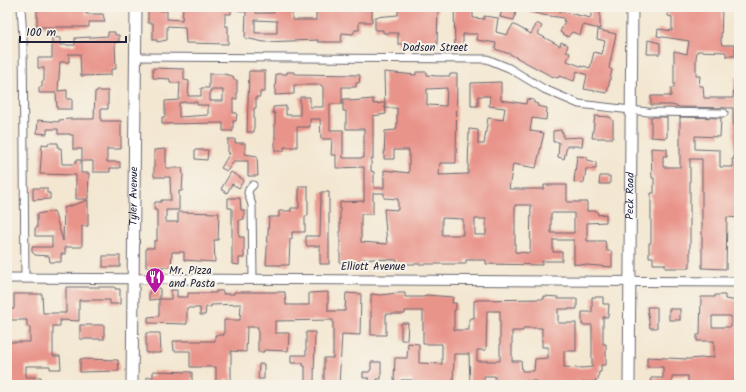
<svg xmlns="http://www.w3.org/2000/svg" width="746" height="392" font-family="Kalam,sans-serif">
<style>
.building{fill:#e9948b;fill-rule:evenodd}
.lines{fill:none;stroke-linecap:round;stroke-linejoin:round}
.minor-casing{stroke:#6b6770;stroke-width:9}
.tertiary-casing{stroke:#6b6770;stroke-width:11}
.secondary-casing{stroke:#6b6770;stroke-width:13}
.minor{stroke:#fff;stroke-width:7}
.tertiary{stroke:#fff;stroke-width:9}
.secondary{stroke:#fff;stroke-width:11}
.labels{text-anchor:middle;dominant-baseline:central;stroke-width:4;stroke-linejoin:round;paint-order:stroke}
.street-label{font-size:11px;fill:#22223b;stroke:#f7f3e8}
.poi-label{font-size:11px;fill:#22223b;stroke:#f7f3e8;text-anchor:start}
</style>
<rect width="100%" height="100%" fill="#f7f3e8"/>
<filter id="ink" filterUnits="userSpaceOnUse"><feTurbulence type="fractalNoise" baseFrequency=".025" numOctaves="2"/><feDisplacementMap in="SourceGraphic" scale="8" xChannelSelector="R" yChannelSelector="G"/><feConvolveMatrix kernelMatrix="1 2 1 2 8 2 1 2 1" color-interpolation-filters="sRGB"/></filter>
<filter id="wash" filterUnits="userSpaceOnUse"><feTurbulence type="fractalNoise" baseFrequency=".012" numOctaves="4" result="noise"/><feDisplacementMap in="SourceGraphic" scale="16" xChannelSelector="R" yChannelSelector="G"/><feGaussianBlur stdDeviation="0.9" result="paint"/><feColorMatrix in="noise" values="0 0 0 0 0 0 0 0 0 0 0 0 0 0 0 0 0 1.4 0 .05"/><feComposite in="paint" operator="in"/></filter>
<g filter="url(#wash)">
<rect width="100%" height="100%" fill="#f3e7d1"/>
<g id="blocks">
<g class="building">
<polygon points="37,7 86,7 86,14 103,14 105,22 89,22 89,27 37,27"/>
<polygon points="183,7 222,9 222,7 231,7 231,14 225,14 225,26 228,26 228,44 186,43 185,27 167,26 167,40 157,42 157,40 153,40 153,23 148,23 148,10 167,11 167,19 182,20"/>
<path d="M 233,7 L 255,7 L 256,13 L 274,13 L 275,7 L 292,7 L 292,20 L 316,20 L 316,10 L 333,10 L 333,7 L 372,7 L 372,22 L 359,22 L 359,30 L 355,30 L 353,34 L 342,33 L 341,42 L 318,42 L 318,40 L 264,42 L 245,38 L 246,12 L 233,9 ZM 255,20 L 277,21 L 277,33 L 255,33 Z"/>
<polygon points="398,7 438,7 437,46 429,46 429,44 398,44 398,33 383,33 383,30 375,30 375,17 398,15"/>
<polygon points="454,7 473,7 473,18 484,19 484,16 498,18 496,32 507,35 513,24 531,34 537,23 542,26 538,34 560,46 561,42 568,45 566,51 570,53 567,61 583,67 584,66 590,68 594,52 602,54 605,41 597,39 598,30 616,34 609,68 612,70 607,93 584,89 587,75 577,71 574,81 559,76 558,78 551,76 510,54 495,49 496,43 477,40 478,34 463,34 463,46 455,46"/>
<polygon points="503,7 508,7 516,12 514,20 500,17"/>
<polygon points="518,7 559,7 559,11 591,18 591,7 600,7 600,29 583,25 580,35 572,32 568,37 560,32 565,21 563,21 564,18 543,15 518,9"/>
<polygon points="676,7 702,9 702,7 722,7 721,42 722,45 735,45 735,56 726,56 726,52 697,51 696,58 696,76 700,76 699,86 703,86 704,98 733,98 735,77 739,77 739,218 727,217 726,269 702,268 702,159 690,159 690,268 665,268 665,264 653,264 653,257 649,257 649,243 651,243 651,193 654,193 654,178 652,178 651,148 667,149 667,156 663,156 663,167 680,167 680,117 721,118 720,137 695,136 695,149 720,150 720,167 733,167 732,159 734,159 733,108 680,107 671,105 651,105 651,96 671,96 671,88 674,88 674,51 687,54 689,41 657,36 658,29 672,31 672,17 668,16 668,9"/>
<polygon points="108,32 115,32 115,35 119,35 119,42 115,42 116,69 111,69 111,75 81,76 80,54 69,54 69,62 60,62 58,91 67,90 67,99 72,99 72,109 57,109 56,93 39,93 39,87 42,87 42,81 44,81 44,68 38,68 38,58 52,58 52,37 60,38 60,45 75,45 75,38 108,36"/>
<polygon points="648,40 660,43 660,54 647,54"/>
<path d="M 153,68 L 184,69 L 184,80 L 189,81 L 188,96 L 201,96 L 201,88 L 209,88 L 209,74 L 224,74 L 233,76 L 234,80 L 237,80 L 237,99 L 233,99 L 233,113 L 237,113 L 236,121 L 233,121 L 233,131 L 223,131 L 223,123 L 162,124 L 162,117 L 165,117 L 165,101 L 179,100 L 180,83 L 170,83 L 170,79 L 153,78 ZM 210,90 L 223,90 L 223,101 L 210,101 ZM 185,102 L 197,102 L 197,105 L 208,105 L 208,115 L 179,117 L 179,103 Z"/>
<polygon points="249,71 265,71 265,92 260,92 260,97 256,97 256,108 254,108 254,132 247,132"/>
<path d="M 287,72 L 294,72 L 294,74 L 360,75 L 359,83 L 356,83 L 356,87 L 342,87 L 342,104 L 330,104 L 330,130 L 343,130 L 343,158 L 364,158 L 364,129 L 346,129 L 346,111 L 343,111 L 343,99 L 350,99 L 350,101 L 373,99 L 373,104 L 385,103 L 386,114 L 373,116 L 373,159 L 371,159 L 371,171 L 374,172 L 374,188 L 384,188 L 384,170 L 409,173 L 409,150 L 394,150 L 394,159 L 384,159 L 385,131 L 396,130 L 397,125 L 397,108 L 385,108 L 384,72 L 416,75 L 416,72 L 427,72 L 427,75 L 436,76 L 450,76 L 450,74 L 457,74 L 456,163 L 440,163 L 439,175 L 468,174 L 469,129 L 478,130 L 478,144 L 484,144 L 488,118 L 503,120 L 505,108 L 489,106 L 490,96 L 478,96 L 478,106 L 471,106 L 471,83 L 501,82 L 501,100 L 526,104 L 527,99 L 534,100 L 534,103 L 538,104 L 537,106 L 547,108 L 546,120 L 532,118 L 530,131 L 544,133 L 536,168 L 513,164 L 509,189 L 544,189 L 544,185 L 567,185 L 567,202 L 587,202 L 587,211 L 597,211 L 598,215 L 606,214 L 606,222 L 587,223 L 587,241 L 605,241 L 607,251 L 611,251 L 612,254 L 612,267 L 574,264 L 574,240 L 553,240 L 553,252 L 562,252 L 562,261 L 542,261 L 542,265 L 486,264 L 486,260 L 466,260 L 466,264 L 399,264 L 397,263 L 397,260 L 374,259 L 361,259 L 361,265 L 340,263 L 340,202 L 364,201 L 364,167 L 336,168 L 336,155 L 331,155 L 332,139 L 321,139 L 320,119 L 310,119 L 310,127 L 297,127 L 297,147 L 284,147 L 284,151 L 275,151 L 275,113 L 273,113 L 273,107 L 286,106 L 286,115 L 300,115 L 300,97 L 310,97 L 310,107 L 323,107 L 323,87 L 321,85 L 294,85 L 294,94 L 275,95 L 276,74 L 287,74 ZM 447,88 L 446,106 L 427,105 L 427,89 ZM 373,193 L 384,193 L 384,198 L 398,199 L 398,210 L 384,209 L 387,244 L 361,242 L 361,214 L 373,214 ZM 515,205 L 531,205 L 530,253 L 515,252 ZM 551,213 L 574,213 L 574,233 L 551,233 ZM 442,218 L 463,219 L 463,235 L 442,235 ZM 475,219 L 486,219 L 486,235 L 475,235 Z"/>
<polygon points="96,91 108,91 108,109 101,109 101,121 121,121 121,149 107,149 107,162 120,162 120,168 110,168 110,172 93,172 93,161 82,161 82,149 73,149 73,135 70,135 70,134 58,134 58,129 47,129 47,134 37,133 38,120 59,122 59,120 70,119 94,119 95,92"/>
<polygon points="595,116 610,117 613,121 613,138 592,138"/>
<polygon points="651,117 667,117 667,138 651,137"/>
<polygon points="561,130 561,132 563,132 563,138 583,137 582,146 567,146 564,159 558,157 559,142 553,142 553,131"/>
<polygon points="228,139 235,139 235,143 245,143 245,154 257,156 258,176 248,176 248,161 234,161 227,171 221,168 230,153 228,153"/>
<polygon points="48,143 58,143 58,148 61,148 62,164 73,164 76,163 76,160 81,160 81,173 89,173 88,199 76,199 76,175 40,174 42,144 48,145"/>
<polygon points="166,149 166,168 182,168 183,175 182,191 179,191 179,210 166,210 166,222 178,222 178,212 219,213 218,240 214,240 215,262 184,260 184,252 172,252 171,267 146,267 146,248 154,248 154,241 157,241 157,210 154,210 155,202 161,202 161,200 171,200 170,177 154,177 154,150"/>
<polygon points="195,150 208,150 207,160 195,159"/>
<polygon points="577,156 587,157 587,160 596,162 596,169 586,169 584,183 574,182"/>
<polygon points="231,172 244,180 239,188 232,184 227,193 221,189"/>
<polygon points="600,176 610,176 610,184 599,184"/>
<polygon points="299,186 308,186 308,216 305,216 305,232 292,232 292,239 290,239 289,265 266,265 269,217 279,217 279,211 291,211 291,208 299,208"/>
<polygon points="33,188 47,188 47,193 50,193 50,199 33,200"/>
<polygon points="321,192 329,192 329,264 320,264 320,246 307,246 306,243 306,236 320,236"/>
<polygon points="228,198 240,198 241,210 244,210 244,219 239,220 239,237 244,237 244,258 239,258 239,265 232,264 232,208 228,208"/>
<polygon points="88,200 88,226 82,226 82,247 65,247 65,254 61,254 61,262 50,262 49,256 35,255 32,252 32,247 52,247 52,236 35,236 35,228 37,228 37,214 54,211 63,241 64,208"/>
<rect x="103" y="256" width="17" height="11"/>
<polygon points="66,287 115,287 115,289 120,289 120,304 110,304 110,300 79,300 79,321 60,320 60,326 53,326 53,356 60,356 61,369 50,369 50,366 26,366 26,377 41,377 41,385 8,385 9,342 30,342 30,327 27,327 27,320 7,320 7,309 14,309 14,294 42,294 43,313 66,313"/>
<polygon points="153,288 160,288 160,299 171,299 171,290 177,290 177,297 188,297 188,293 216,293 216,291 223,291 223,294 234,294 234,292 285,292 286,305 309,305 309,293 328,292 328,311 345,311 346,293 361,294 360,335 342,334 339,385 324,385 324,358 333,358 333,320 275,321 275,333 289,333 288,351 264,350 264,352 258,352 258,327 247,327 246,352 231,351 231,380 225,380 225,382 216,382 216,367 190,367 190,351 174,351 173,341 215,341 215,335 224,335 224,320 240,320 241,304 211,305 211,307 206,307 205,315 200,315 200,308 187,308 187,324 148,323 148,317 159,316 159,299 149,300 149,292"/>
<path d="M 397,293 L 405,293 L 405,297 L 424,297 L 426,295 L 453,297 L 452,303 L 456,303 L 456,310 L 454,310 L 454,330 L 469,330 L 469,320 L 470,318 L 474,318 L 474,301 L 478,300 L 544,299 L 544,296 L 558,297 L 558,299 L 577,299 L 577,309 L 558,309 L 558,323 L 576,323 L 576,351 L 564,351 L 564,367 L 581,368 L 592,367 L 592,325 L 582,325 L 582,312 L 592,312 L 592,297 L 603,297 L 603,304 L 609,304 L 608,317 L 603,317 L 603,344 L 606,344 L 606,365 L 601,365 L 601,372 L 599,372 L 598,380 L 595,380 L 595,382 L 583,382 L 583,385 L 536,385 L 536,381 L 519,381 L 519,385 L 495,385 L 495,376 L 484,376 L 484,385 L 470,385 L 469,354 L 454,354 L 453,385 L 412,385 L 412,380 L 401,380 L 401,385 L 395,385 L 395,380 L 394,380 L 395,358 L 407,358 L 408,343 L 419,344 L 419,363 L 442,364 L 442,344 L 423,344 L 423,311 L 405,311 L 405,314 L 386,314 L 386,335 L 371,335 L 371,294 L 381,295 ZM 487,311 L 500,311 L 500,361 L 477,361 L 477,350 L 486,350 ZM 523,328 L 542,328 L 542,347 L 548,347 L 548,358 L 535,359 L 534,371 L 522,371 L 521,361 L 512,361 L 512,331 L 523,331 Z"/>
<path d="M 715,295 L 725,295 L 725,299 L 738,301 L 738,385 L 688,385 L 688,376 L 672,376 L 672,385 L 650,384 L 651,378 L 663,378 L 663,367 L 647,367 L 647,357 L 688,359 L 714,357 L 714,341 L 697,341 L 697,335 L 700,335 L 701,297 L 715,297 ZM 712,316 L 731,316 L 731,327 L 712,327 Z"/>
<polygon points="647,307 657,307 657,328 650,328"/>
<rect x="669" y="309" width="11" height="11"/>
<polygon points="401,323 408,323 407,340 401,340"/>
<rect x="80" y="325" width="24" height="14"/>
<polygon points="306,332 315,332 314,381 311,381 311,385 305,385 305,366 303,366 303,363 291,363 291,355 306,355"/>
<polygon points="146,333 160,333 161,353 146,353"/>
<polygon points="80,359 118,360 119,371 80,372"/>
<polygon points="371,362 381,362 381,379 377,379 377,385 369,385 369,378 363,378 363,372 369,372 371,369"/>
<polygon points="259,364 264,364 264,379 258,379"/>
<polygon points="153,371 192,372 192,385 147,385 147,377 153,377"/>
</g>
</g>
</g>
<g filter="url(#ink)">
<use href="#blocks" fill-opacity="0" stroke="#6b6770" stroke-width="1"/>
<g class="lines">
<defs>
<g id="minor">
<polyline points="21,7 23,37 25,278"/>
<polyline points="136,57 487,59 509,68 544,89 579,104 648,112 724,113"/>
<polyline points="253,278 252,205 248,193 249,189 253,185"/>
</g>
<polyline id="tertiary" points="7,278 739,282"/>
<g id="secondary">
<path id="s1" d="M 132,385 L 136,7"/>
<path id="s2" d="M 629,385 L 632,7"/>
</g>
</defs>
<use href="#minor" class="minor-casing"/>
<use href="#tertiary" class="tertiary-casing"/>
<use href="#secondary" class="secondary-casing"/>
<use href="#minor" class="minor"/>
<use href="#tertiary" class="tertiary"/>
<use href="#secondary" class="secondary"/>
</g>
</g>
<defs>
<symbol id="restaurant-pin" viewBox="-11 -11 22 30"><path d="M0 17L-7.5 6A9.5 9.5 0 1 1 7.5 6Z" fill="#b5179e" stroke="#f7f3e8"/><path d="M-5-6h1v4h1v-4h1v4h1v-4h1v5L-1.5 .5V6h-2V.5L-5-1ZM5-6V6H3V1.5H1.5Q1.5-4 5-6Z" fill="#fff"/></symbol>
</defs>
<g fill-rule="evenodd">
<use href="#restaurant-pin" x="144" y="266" width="22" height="30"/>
</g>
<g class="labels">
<g class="street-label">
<text x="435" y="48">Dodson Street</text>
<text stroke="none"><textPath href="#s1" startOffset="189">Tyler Avenue</textPath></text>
<text stroke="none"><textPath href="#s2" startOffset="189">Peck Road</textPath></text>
<text x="373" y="267">Elliott Avenue</text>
</g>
<g class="poi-label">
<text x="169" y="271">Mr. Pizza<tspan x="169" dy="13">and Pasta</tspan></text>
</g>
</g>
<rect width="746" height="392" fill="none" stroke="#f7f3e8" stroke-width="24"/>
<path d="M20 36v6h106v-6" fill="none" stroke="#22223b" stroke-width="2"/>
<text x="26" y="36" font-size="12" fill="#22223b" stroke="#f7f3e8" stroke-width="3" paint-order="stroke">100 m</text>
</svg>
